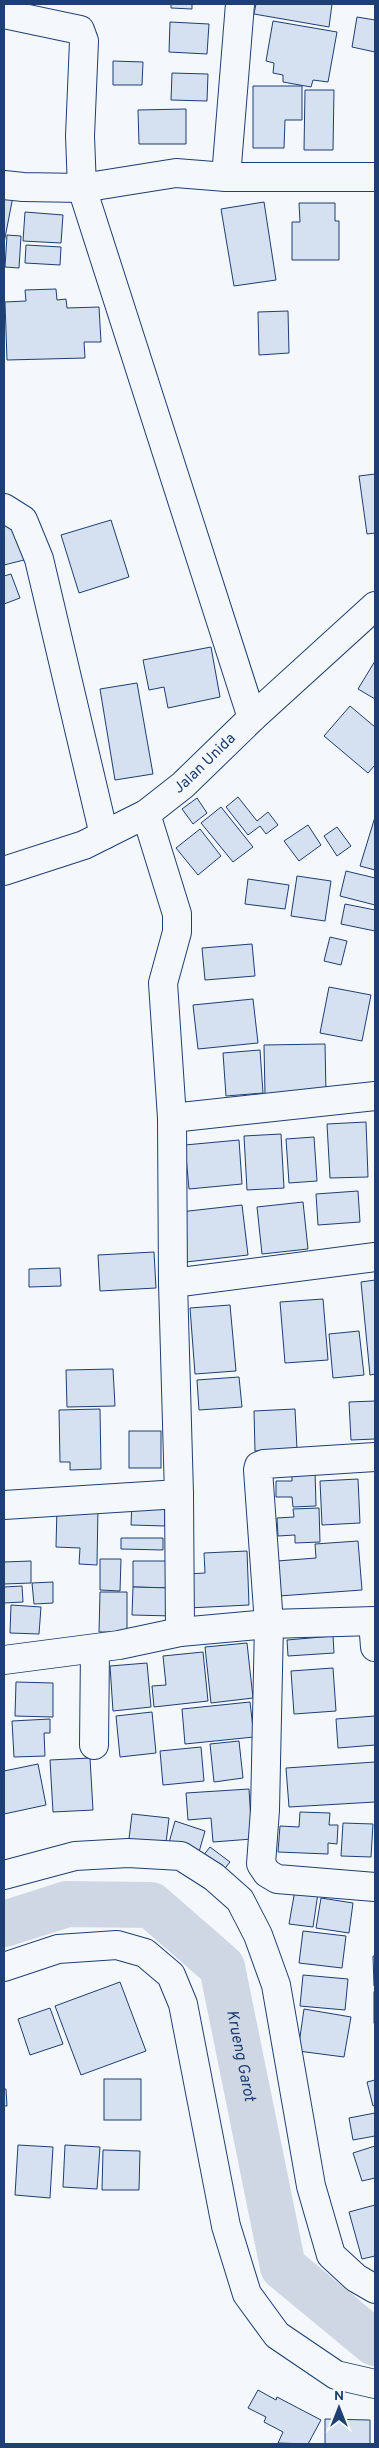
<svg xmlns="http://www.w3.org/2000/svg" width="379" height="2448" font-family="Overpass,sans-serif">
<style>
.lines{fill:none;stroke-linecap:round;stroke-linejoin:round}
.river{stroke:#cfd7e4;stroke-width:46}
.building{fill:#d5e0f0;stroke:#1d3f73}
.minor-casing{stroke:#1d3f73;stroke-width:30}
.minor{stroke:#f4f7fb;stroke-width:28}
.labels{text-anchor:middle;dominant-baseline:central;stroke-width:4;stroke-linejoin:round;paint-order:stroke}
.street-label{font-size:15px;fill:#1d3f73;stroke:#f4f7fb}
.water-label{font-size:16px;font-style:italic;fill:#1d3f73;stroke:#f4f7fb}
</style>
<rect width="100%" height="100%" fill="#f4f7fb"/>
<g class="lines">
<path class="river" id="s1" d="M 4,1924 L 67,1904 L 151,1905 L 222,1967 L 283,2267 L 375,2343"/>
</g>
<g class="building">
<polygon points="171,4 192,4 192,9 171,8"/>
<polygon points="256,4 332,4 329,27 254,14"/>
<polygon points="357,17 375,20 375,52 352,47"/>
<polygon points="273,21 337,32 328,82 313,80 311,87 283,82 283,75 273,73 274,63 266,61"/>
<polygon points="170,22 209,24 207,54 169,52"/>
<polygon points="113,61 143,62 142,85 113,85"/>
<polygon points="172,73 208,74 207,101 171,100"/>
<polygon points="253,86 302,86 302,120 285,120 284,148 253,148"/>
<polygon points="305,90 334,90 333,150 304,150"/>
<polygon points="186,109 186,144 139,144 138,110"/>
<polygon points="4,189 14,191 4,243"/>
<polygon points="264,202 276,280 234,286 221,209"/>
<polygon points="299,203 335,203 335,221 339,221 339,260 292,260 292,222 300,222"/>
<polygon points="25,212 63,215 61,243 23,241"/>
<polygon points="7,235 21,236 19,268 5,267"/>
<polygon points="26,245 61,247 60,265 25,263"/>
<polygon points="56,289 57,300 66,299 67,308 99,307 101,342 84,342 85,358 7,360 5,302 26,301 25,290"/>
<polygon points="288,311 289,353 259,355 258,312"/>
<polygon points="375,474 375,533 367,534 359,476"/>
<polygon points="111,520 129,577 79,593 61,535"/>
<polygon points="14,522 24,560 4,565 4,525"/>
<polygon points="11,574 20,598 4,604 4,576"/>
<polygon points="211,647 220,697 168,708 164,687 149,690 143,660"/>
<polygon points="375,661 375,699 358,689"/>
<polygon points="137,683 153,774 115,780 100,689"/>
<polygon points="350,706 375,727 375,765 368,773 324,736"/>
<polygon points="238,797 257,821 268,812 278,825 266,834 260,826 248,835 226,807"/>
<polygon points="197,798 207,813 193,824 182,809"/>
<polygon points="221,807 253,847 233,862 201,823"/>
<polygon points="375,817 375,870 360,866"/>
<polygon points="308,825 321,845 299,861 284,841"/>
<polygon points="337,827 351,846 337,856 324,836"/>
<polygon points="200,829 221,856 198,875 176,848"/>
<polygon points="346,871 375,878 375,905 340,896"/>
<polygon points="297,876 331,881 325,921 291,916"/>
<polygon points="248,879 289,885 285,909 245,904"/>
<polygon points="345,904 375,910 375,931 341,924"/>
<polygon points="330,937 347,941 341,965 324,961"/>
<polygon points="252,944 255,976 205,980 202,948"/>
<polygon points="329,987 371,995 362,1041 320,1033"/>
<polygon points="253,999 258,1043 198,1049 193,1005"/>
<polygon points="325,1044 326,1093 265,1094 264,1045"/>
<polygon points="260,1050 263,1093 226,1096 223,1053"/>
<polygon points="366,1122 368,1177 330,1178 327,1124"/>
<polygon points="281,1134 284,1188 247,1190 244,1136"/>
<polygon points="314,1137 317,1181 289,1183 286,1139"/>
<polygon points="239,1140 242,1184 189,1189 185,1145"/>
<polygon points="358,1191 360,1222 318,1225 316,1194"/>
<polygon points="303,1202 308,1249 262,1254 257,1207"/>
<polygon points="242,1205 248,1255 186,1262 180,1212"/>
<polygon points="154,1252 156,1288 100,1291 98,1255"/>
<polygon points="60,1268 61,1286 29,1287 29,1269"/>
<polygon points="375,1280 375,1374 370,1375 361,1282"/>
<polygon points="323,1299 328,1360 285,1363 280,1302"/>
<polygon points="230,1305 236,1371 195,1374 190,1308"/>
<polygon points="359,1331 364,1375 333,1378 329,1334"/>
<polygon points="113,1369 115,1406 67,1407 66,1370"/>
<polygon points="239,1377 242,1407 199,1410 197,1380"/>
<polygon points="375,1401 375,1439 351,1440 349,1402"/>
<polygon points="100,1409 101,1469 70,1470 70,1462 60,1462 59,1410"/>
<polygon points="295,1409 297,1449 255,1451 254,1411"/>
<rect x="129" y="1431" width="32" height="37"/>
<polygon points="315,1470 316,1506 293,1507 292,1497 276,1497 276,1481 292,1481 292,1471"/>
<polygon points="358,1479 360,1523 322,1525 320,1481"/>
<polygon points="132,1502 165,1503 165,1526 131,1525"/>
<polygon points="57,1507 98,1507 97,1565 79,1564 80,1548 56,1547"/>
<polygon points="319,1508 320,1542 295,1543 295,1535 278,1536 277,1518 294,1517 293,1509"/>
<polygon points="121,1538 163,1538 163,1550 121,1549"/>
<polygon points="358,1541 362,1590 279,1596 277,1561 316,1558 315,1544"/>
<polygon points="247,1551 249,1605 188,1608 186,1574 205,1573 204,1553"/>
<polygon points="100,1559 121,1559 120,1591 100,1590"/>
<polygon points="31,1561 31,1583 4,1584 4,1562"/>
<polygon points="133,1561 173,1561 173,1588 133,1587"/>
<polygon points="53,1582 53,1603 34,1604 32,1583"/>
<polygon points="22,1586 23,1602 4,1603 4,1587"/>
<polygon points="133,1587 173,1588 173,1616 132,1615"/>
<polygon points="100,1592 127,1592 127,1632 99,1632"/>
<polygon points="11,1605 41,1607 39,1634 10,1633"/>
<polygon points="333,1636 334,1653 288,1656 287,1640"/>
<polygon points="247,1643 253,1698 211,1703 205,1647"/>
<polygon points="203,1652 208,1701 154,1707 152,1686 166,1685 163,1656"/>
<polygon points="147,1663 151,1707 113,1711 110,1666"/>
<polygon points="333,1668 336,1711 294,1714 291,1671"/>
<polygon points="16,1682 53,1683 53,1717 15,1716"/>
<polygon points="250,1702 254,1737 185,1744 182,1709"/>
<polygon points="152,1712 156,1753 120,1757 116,1716"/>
<polygon points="375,1716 375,1745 338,1748 336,1719"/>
<polygon points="50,1719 50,1733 44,1733 45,1756 14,1757 12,1721"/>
<polygon points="239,1741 243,1778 214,1782 210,1744"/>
<polygon points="201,1747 204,1781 163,1785 160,1751"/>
<polygon points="90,1758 93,1810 53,1812 50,1760"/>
<polygon points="375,1762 375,1802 289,1807 286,1768"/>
<polygon points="38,1764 46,1805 4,1814 4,1771"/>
<polygon points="249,1789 252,1839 213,1842 211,1818 188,1820 186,1793"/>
<polygon points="300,1812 330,1813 329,1825 338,1825 337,1844 328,1843 328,1854 278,1852 280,1826 299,1827"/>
<polygon points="132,1814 169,1818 165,1851 128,1847"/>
<polygon points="175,1821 205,1831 197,1859 167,1850"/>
<polygon points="343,1823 373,1824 371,1857 341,1856"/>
<polygon points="210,1847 230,1862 218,1877 198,1862"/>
<polygon points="295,1890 318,1893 313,1927 289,1924"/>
<polygon points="321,1898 353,1903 349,1933 316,1928"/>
<polygon points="303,1931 346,1936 342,1968 299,1963"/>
<polygon points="373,1956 375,1956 375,1986 374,1986"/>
<polygon points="303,1975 348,1979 345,2010 300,2006"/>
<polygon points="120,1982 146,2051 81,2075 55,2006"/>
<rect x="374" y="1992" width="1" height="31"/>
<polygon points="50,2008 63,2044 30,2055 18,2019"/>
<polygon points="304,2009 351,2017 344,2057 298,2051"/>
<rect x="104" y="2079" width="37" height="41"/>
<polygon points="375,2080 375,2105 373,2106 367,2082"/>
<polygon points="4,2089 6,2089 7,2106 4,2106"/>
<polygon points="375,2113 375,2136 353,2140 349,2118"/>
<polygon points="18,2145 53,2147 50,2198 15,2195"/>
<polygon points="65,2145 100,2147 97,2189 63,2187"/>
<polygon points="375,2146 375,2178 362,2181 353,2153"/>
<polygon points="103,2150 140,2151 139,2190 102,2190"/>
<polygon points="375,2205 375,2256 362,2259 349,2212"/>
<polygon points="258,2390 276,2400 277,2397 321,2420 308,2444 278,2443 283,2432 264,2422 266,2417 248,2408"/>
<polygon points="325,2419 370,2420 370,2444 325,2444"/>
</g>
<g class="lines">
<defs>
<g id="minor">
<polyline points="4,14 80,30 84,41 80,136 82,188 252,718"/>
<polyline points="226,177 240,4"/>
<polyline points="4,185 23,187 82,188 176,173 226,177 375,177"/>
<polyline points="4,508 23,520 39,559 104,835"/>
<polyline points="146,814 177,914 177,932 163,983 172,1118 173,1283 179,1494 180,1632"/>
<path id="s2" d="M 4,871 L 84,845 L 146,814 L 183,785 L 252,718 L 375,606"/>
<polyline points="172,1118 375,1096"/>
<polyline points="173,1283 375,1257"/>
<polyline points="375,1457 264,1464 259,1466 258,1470 269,1624 265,1810 261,1864 267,1873 277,1879 375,1887"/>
<polyline points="4,1505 179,1494"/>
<polyline points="373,1622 375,1647"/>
<polyline points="4,1660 119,1645 180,1632 269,1624 375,1621"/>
<polyline points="94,1745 95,1649"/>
<polyline points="4,1875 75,1856 128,1853 181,1856 214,1877 240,1900 258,1935 276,1985 311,2186 331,2255 356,2278 375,2289"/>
<polyline points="4,1967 58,1949 117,1945 145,1953 171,1975 183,2004 226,2226 247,2294 277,2335 336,2375 375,2384"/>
</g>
</defs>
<use href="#minor" class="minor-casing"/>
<use href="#minor" class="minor"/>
</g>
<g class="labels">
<g class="street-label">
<text stroke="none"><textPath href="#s2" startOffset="231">Jalan Unida</textPath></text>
</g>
<g class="water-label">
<text stroke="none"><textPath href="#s1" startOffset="335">Krueng Garot</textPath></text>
</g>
</g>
<rect width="379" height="2448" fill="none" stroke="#1d3f73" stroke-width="10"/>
<g transform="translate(339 2408)" stroke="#f4f7fb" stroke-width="4" paint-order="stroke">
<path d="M0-4L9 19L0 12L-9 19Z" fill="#1d3f73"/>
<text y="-8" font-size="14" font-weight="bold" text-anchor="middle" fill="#1d3f73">N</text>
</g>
</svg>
